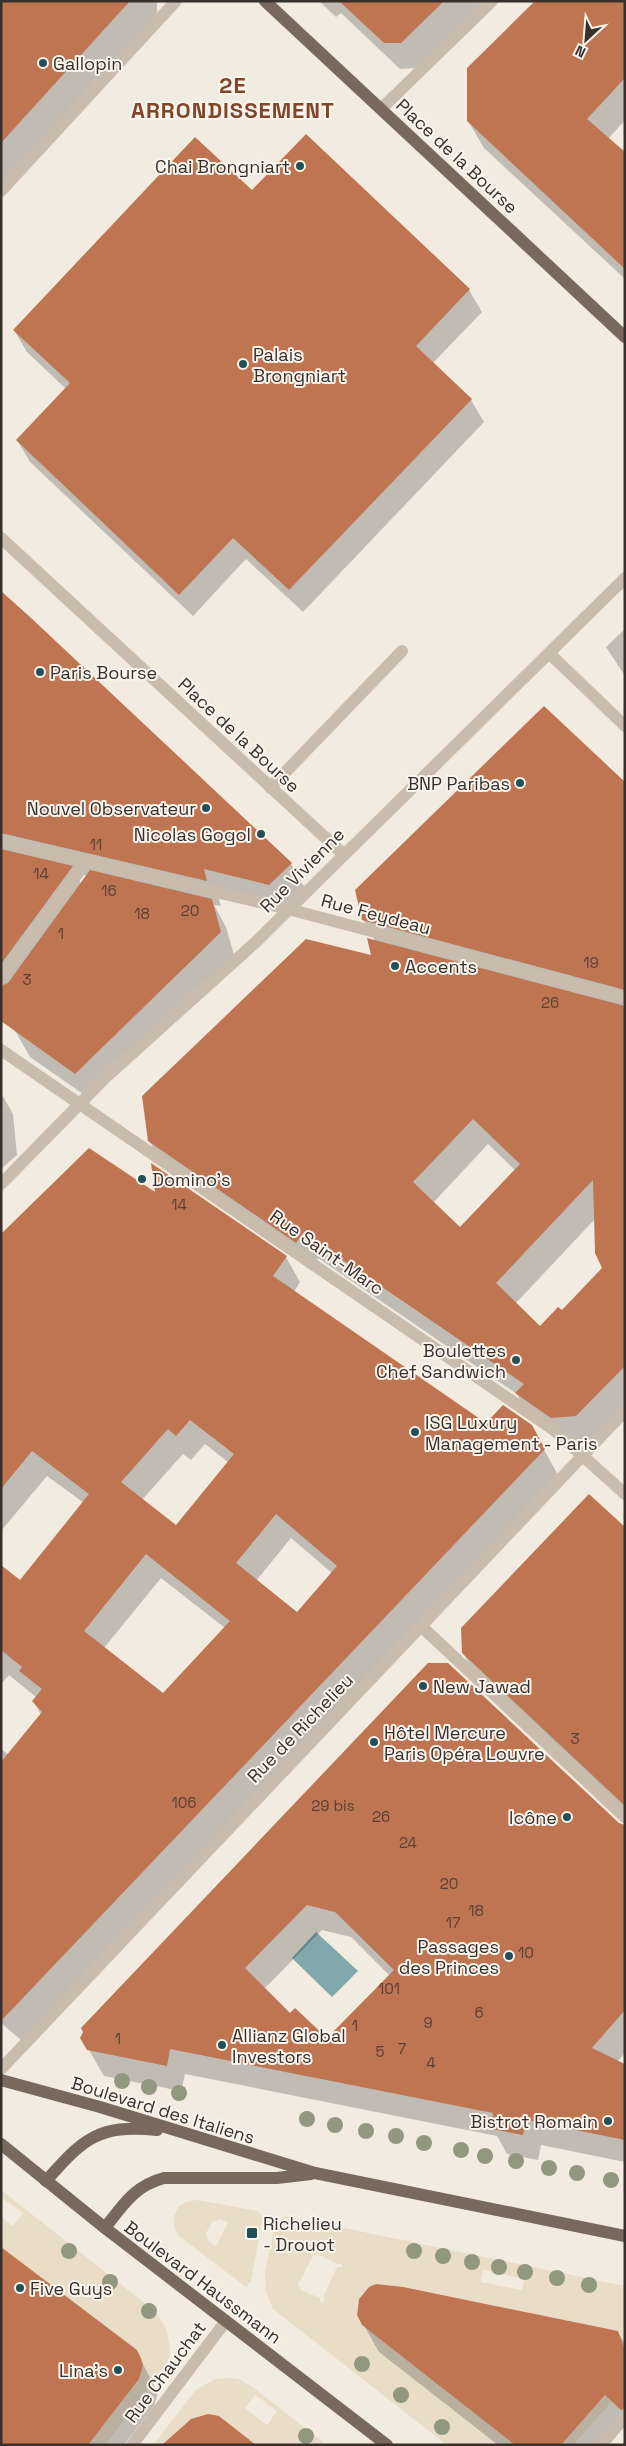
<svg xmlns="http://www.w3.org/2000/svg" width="626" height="2446" font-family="'Space Grotesk',sans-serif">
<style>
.plaza{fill:#e9ddc8;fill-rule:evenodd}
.water{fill:#80a8ad}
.shadow{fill:#0003;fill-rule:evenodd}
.building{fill:#bf7551;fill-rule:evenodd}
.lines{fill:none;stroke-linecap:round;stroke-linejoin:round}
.minor{stroke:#cabcac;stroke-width:12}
.major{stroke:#79695d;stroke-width:12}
.tree{fill:#92987f}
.poi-dot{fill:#225058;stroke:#f9f4ec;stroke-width:2}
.labels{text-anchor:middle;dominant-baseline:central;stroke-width:4;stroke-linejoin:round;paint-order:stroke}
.number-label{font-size:15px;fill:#5a4134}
.poi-label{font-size:18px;fill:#38302b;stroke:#f9f4ec;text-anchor:start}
.street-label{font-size:18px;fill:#38302b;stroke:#f9f4ec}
.district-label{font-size:22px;font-weight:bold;letter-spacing:1px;fill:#834528;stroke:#f9f4ec}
</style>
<rect width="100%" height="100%" fill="#f2ebe0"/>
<g class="plaza">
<polygon points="1,2190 156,2312 167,2330 170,2349 169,2358 163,2369 105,2445 88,2445 127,2395 124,2389 135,2385 139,2379 143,2365 141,2358 137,2350 1,2247 1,2217 13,2226 23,2213 1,2197"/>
<path d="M 197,2200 L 258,2211 L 263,2217 L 251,2281 L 246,2287 L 179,2236 L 174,2226 L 174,2216 L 179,2206 L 188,2201 ZM 220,2219 L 228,2223 L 216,2246 L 209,2242 L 206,2233 L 213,2221 Z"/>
<path d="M 286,2216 L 625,2286 L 625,2350 L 618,2331 L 396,2288 L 383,2284 L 369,2287 L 359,2299 L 357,2305 L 357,2315 L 362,2325 L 369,2331 L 379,2334 L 379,2338 L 515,2445 L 447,2445 L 273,2309 L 266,2292 L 265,2272 L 274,2229 L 279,2221 ZM 313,2255 L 319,2255 L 337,2264 L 342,2264 L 342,2267 L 337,2267 L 323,2297 L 325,2299 L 323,2303 L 320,2302 L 320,2298 L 301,2290 L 298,2285 ZM 483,2270 L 524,2279 L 522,2290 L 481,2282 Z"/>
<polygon points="625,2374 625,2387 573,2445 561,2445"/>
<path d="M 227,2378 L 238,2379 L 250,2385 L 327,2445 L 256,2445 L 219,2416 L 208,2414 L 191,2419 L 170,2445 L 153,2445 L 196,2390 L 215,2379 ZM 255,2395 L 277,2411 L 267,2425 L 245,2408 Z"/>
</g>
<polygon class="water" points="316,1932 358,1971 332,1997 292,1958"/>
<g class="shadow">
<polygon points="1,1 157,1 157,12 151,22 1,186"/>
<polygon points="319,1 484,1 416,68 400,69 341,13 336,17"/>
<polygon points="625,1 625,120 608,139 625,154 625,279 484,148 468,121"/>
<polygon points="252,192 469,290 482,312 433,363 471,400 484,422 303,612 246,559 193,616 30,462 17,440 66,389 27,352 14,330"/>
<path d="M 1,592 L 291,864 L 306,890 L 284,911 L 217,894 L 221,906 L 214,905 L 226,927 L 235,958 L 90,1099 L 30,1057 L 1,1006 ZM 75,873 L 88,876 L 81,884 Z"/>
<polygon points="625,629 625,676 606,647"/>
<path d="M 625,784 L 625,1407 L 591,1442 L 567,1444 L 531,1419 L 517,1394 L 464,1358 L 318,1258 L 311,1268 L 165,1167 L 149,1141 L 373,957 L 376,942 L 363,920 ZM 488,1144 L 515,1170 L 460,1228 L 433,1203 ZM 595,1219 L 604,1268 L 562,1312 L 541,1328 L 516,1303 Z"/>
<polygon points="1,1093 13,1114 17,1155 1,1169"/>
<path d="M 156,1195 L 286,1257 L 300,1282 L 294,1292 L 486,1424 L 531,1426 L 558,1475 L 21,2040 L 1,2023 L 1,1749 L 9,1755 L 41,1715 L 33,1701 L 36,1697 L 9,1675 L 1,1684 L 1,1567 L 20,1582 L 84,1503 L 47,1476 L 1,1531 L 1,1236 ZM 205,1444 L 229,1463 L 176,1526 L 142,1500 L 183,1454 L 191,1460 ZM 291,1538 L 332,1573 L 297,1614 L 256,1581 ZM 161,1578 L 225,1628 L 163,1695 L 104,1648 Z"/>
<polygon points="625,1528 625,1816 478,1679 463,1653"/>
<path d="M 429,1664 L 619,1824 L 625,1826 L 625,2053 L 617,2062 L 625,2065 L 625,2162 L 541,2145 L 538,2160 L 507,2154 L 497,2136 L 185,2074 L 181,2091 L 104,2076 L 82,2038 ZM 322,1930 L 351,1937 L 390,1976 L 327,2040 L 290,2015 L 264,1989 Z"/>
<polygon points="360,2299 618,2332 625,2344 625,2418 600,2445 498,2445 379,2352 363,2324 358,2308"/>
<polygon points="136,2351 158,2393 154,2406 124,2445 1,2445"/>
</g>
<g class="building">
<polygon points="1,1 130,1 1,143"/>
<polygon points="339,1 444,1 401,43 384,43"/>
<polygon points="535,1 625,1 625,78 587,119 625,152 625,269 467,121 467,68"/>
<polygon points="306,134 470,289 416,346 472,399 289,590 233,538 179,595 16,440 70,383 13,330 195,137 252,190"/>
<polygon points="1,591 30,617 292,863 269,885 204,869 207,881 1,833"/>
<polygon points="544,706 625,782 625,990 362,920 355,890"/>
<polygon points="1,849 73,866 1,964"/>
<polygon points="90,870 212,899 221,932 75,1074 1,1021 1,986 8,983"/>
<path d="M 367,938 L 625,1006 L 625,1366 L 576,1416 L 551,1418 L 515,1393 L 524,1384 L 448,1332 L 303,1233 L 296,1243 L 148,1141 L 142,1096 L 306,939 L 371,955 ZM 473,1119 L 520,1164 L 460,1227 L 413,1182 ZM 593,1180 L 595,1253 L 602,1268 L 562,1310 L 558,1307 L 540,1326 L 496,1283 Z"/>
<path d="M 89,1148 L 155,1192 L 151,1163 L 287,1256 L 273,1276 L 486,1423 L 503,1405 L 532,1425 L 545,1449 L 1,2021 L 1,1762 L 42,1712 L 32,1701 L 42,1689 L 19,1671 L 22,1667 L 1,1650 L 1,1565 L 20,1580 L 89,1494 L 32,1451 L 1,1489 L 1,1234 ZM 190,1420 L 234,1454 L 176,1525 L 121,1482 L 168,1429 L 176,1436 ZM 276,1514 L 337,1566 L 297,1612 L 236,1563 ZM 146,1554 L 230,1621 L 163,1693 L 84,1631 Z"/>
<polygon points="589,1494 625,1527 625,1806 462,1653 461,1628"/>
<path d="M 428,1663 L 448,1663 L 619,1823 L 625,1825 L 625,2010 L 592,2048 L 625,2064 L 625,2140 L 526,2120 L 523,2135 L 491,2129 L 493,2113 L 170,2049 L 167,2066 L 87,2050 L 80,2038 L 83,2032 L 81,2028 ZM 307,1905 L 335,1912 L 394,1970 L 327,2038 L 295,2008 L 290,2013 L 245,1968 Z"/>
<polygon points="1,2247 137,2350 141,2358 143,2365 139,2379 88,2445 1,2445"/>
<polygon points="376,2284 403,2287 618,2331 625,2350 625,2409 621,2410 605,2395 561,2445 515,2445 362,2325 357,2315 359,2299 369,2287"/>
<polygon points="208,2414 219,2416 256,2445 162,2445 191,2419"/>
</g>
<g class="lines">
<g class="minor">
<polyline points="381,109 492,1"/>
<polyline points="1,191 176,1"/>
<polyline points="1,538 343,854"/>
<polyline points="550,654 625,726"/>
<polyline points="270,788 402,651"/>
<polyline points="1,841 288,909 625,998"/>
<polyline points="1,978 86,862"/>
<polyline points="1,1050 554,1430 625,1494"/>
<polyline points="1,1184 105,1078 258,940 625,578"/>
<polyline points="421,1626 625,1817"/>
<polyline points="1,2069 625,1411"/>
<polyline points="132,2445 226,2321"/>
<polyline points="601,2445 625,2417"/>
</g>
<g class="major">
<polyline points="265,1 625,337"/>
<polyline points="1,2080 100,2107 315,2173 625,2236"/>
<polyline points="1,2144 105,2228 387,2445"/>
<path d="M 46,2181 C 83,2139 98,2124 157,2130"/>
<path d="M 105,2228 C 123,2205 134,2186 164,2178 L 277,2178 L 311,2174"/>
</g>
</g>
<g class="tree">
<circle cx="122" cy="2081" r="8"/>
<circle cx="149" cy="2087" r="8"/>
<circle cx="179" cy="2093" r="8"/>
<circle cx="307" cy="2119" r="8"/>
<circle cx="335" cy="2125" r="8"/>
<circle cx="366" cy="2131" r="8"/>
<circle cx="396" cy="2136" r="8"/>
<circle cx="424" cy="2143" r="8"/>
<circle cx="461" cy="2150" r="8"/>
<circle cx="485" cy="2156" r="8"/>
<circle cx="516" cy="2161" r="8"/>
<circle cx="549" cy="2168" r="8"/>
<circle cx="577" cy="2173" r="8"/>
<circle cx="611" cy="2180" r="8"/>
<circle cx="69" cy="2251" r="8"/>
<circle cx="414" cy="2251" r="8"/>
<circle cx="443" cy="2256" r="8"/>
<circle cx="472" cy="2262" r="8"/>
<circle cx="499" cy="2267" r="8"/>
<circle cx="525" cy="2272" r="8"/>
<circle cx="557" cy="2278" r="8"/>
<circle cx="110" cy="2282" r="8"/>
<circle cx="589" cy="2285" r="8"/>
<circle cx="149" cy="2311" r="8"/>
<circle cx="362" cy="2364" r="8"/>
<circle cx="401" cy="2395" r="8"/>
<circle cx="442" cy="2427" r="8"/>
<circle cx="306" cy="2436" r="8"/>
</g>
<g class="poi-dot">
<circle cx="43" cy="63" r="5"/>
<circle cx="300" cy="166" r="5"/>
<circle cx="243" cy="364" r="5"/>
<circle cx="40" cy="672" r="5"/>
<circle cx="520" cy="783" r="5"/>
<circle cx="206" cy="808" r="5"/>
<circle cx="261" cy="834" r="5"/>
<circle cx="395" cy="966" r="5"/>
<circle cx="142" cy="1179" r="5"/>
<circle cx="516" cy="1360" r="5"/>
<circle cx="415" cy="1432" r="5"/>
<circle cx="423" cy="1686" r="5"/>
<circle cx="374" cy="1742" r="5"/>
<circle cx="567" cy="1817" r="5"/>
<circle cx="509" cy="1956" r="5"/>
<circle cx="222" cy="2045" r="5"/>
<circle cx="608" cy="2121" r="5"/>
<rect x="246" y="2227" width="12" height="12" rx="2.5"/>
<circle cx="20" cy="2288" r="5"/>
<circle cx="118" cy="2370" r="5"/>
</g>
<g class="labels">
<g class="number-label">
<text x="96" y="844">11</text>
<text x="41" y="873">14</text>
<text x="109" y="890">16</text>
<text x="190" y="910">20</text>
<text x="142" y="913">18</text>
<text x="61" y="933">1</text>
<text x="591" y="962">19</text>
<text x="27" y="979">3</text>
<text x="550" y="1002">26</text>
<text x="179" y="1204">14</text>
<text x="575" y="1738">3</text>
<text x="184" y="1802">106</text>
<text x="333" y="1805">29 bis</text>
<text x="381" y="1816">26</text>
<text x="408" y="1842">24</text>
<text x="449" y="1883">20</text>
<text x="476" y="1910">18</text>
<text x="453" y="1922">17</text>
<text x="526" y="1952">10</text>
<text x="389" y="1988">101</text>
<text x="479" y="2012">6</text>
<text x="428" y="2022">9</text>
<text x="355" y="2025">1</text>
<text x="118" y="2038">1</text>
<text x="402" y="2048">7</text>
<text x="380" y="2051">5</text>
<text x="431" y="2062">4</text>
</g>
<g class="poi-label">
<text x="53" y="63">Gallopin</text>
<text x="290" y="166" text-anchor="end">Chai Brongniart</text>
<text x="253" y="354">Palais<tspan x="253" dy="21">Brongniart</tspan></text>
<text x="50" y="672">Paris Bourse</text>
<text x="510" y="783" text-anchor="end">BNP Paribas</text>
<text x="196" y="808" text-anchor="end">Nouvel Observateur</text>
<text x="251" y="834" text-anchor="end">Nicolas Gogol</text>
<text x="405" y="966">Accents</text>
<text x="152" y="1179">Domino's</text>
<text x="506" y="1350" text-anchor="end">Boulettes<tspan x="506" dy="21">Chef Sandwich</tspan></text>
<text x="425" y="1422">ISG Luxury<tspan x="425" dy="21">Management - Paris</tspan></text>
<text x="433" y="1686">New Jawad</text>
<text x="384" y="1732">Hôtel Mercure<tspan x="384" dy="21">Paris Opéra Louvre</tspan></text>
<text x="557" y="1817" text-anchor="end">Icône</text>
<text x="499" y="1946" text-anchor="end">Passages<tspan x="499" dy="21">des Princes</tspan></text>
<text x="232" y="2035">Allianz Global<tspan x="232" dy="21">Investors</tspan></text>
<text x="598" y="2121" text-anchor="end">Bistrot Romain</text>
<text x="263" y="2223">Richelieu<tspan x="263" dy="21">- Drouot</tspan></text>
<text x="30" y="2288">Five Guys</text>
<text x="108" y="2370" text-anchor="end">Lina's</text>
</g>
<g class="street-label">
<text transform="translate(457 156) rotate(43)">Place de la Bourse</text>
<text transform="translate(239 735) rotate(43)">Place de la Bourse</text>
<text transform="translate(302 870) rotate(-45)">Rue Vivienne</text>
<text transform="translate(376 914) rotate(15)">Rue Feydeau</text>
<text transform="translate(327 1252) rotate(35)">Rue Saint-Marc</text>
<text transform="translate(300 1728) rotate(-46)">Rue de Richelieu</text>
<text transform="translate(163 2110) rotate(17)">Boulevard des Italiens</text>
<text transform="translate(203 2282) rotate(37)">Boulevard Haussmann</text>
<text transform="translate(165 2372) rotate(-53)">Rue Chauchat</text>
</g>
<g class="district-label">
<text x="233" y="85">2E<tspan x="233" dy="25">ARRONDISSEMENT</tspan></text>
</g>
</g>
<rect width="626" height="2446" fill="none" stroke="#38302b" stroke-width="5"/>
<g transform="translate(586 40) rotate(206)" stroke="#f9f4ec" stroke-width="4" paint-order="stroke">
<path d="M0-4L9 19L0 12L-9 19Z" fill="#38302b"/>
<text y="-8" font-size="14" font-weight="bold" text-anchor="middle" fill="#38302b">N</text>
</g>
</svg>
